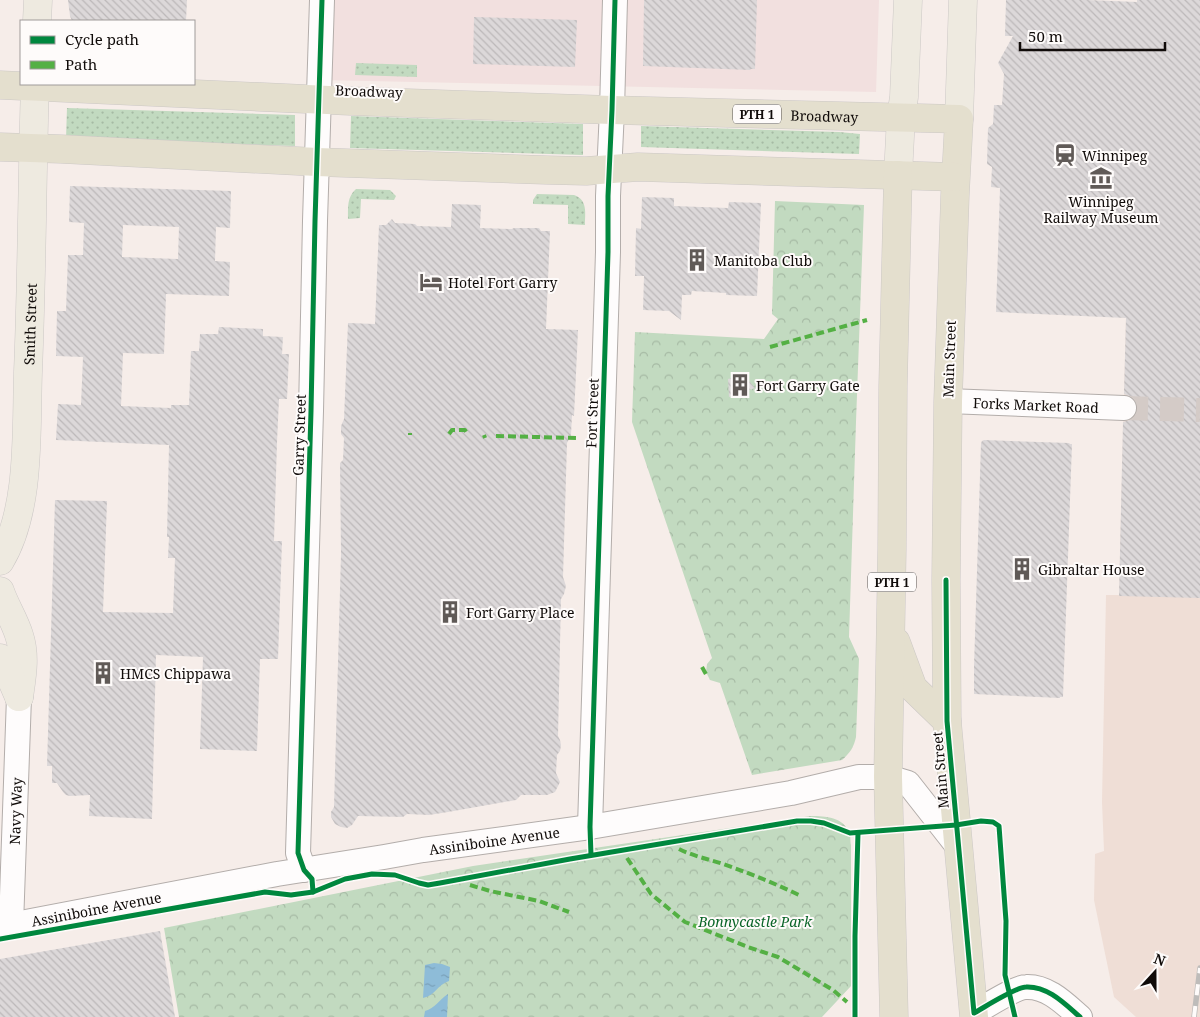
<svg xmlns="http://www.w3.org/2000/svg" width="1200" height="1017" font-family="'Noto Serif',serif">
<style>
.commercial{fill:#f2e0df}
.built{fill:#efded6}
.grass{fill:url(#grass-dots)}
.park{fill:url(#park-crowns)}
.water{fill:url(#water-ripples)}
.building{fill:url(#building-back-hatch);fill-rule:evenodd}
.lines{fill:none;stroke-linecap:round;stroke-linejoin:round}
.minor-tunnel{stroke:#d4cbc7;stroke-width:24;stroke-dasharray:24 12;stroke-linecap:butt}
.minor-casing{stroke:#b3adaa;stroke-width:26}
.major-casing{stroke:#ccc8c6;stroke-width:29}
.highway-casing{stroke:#ccc8c6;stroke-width:29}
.minor{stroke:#fefcfc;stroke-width:24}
.major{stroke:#eeeae0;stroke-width:28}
.highway{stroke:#e4dfce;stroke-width:28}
.rail-casing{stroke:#bebcba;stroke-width:5.5}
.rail{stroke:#fefbfa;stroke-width:4;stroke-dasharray:11;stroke-linecap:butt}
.quiet{stroke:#54b044;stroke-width:4;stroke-dasharray:8 4;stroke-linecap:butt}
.cycleway-casing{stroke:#fefbfa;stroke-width:8}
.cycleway{stroke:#00873e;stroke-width:5}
.labels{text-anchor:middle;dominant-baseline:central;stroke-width:4;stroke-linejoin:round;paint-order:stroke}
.shield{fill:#fefbfa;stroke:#575351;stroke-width:1}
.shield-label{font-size:12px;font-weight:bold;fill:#100b09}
.street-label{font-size:14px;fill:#100b09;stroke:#fefbfa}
.poi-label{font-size:14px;fill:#100b09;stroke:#fefbfa;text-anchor:start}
.park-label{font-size:14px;font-style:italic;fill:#0a6528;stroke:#fefbfa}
</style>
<defs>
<pattern id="grass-dots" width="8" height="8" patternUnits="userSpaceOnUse" patternTransform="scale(1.25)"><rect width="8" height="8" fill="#c2dac0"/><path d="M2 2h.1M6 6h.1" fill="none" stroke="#a6baa4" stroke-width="1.8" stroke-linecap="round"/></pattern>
<pattern id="park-crowns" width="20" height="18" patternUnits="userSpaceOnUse" patternTransform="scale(1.25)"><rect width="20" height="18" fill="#c2dac0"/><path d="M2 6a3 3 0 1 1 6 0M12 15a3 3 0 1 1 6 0" fill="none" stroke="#a6baa4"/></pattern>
<pattern id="water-ripples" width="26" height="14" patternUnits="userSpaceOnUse" patternTransform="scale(1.25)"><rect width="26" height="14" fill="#8ebcd8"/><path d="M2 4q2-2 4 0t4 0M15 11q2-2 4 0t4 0" fill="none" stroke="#79a0b8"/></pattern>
<pattern id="building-back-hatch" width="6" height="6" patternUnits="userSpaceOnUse" patternTransform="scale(1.25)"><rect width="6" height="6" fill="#dcd8d9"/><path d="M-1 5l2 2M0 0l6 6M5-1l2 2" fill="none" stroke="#bcb8b9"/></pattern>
</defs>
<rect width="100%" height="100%" fill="#f6ede9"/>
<polygon class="commercial" points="322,0 879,0 876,92 319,80"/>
<polygon class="built" points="1137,0 1200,0 1200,1017 1136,1017 1114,997 1094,900 1095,854 1104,851 1102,802 1106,595 1119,595 1126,318 1121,318 1129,3 1137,3"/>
<g class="grass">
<polygon points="356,63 417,65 417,77 355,75"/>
<polygon points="67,108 295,115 295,146 66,139"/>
<polygon points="351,116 583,124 583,155 350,148"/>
<polygon points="641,126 839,132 860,134 859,154 641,147"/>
<path d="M 356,189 L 390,190 L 396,196 L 394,200 L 361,199 L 360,218 L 348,219 C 348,207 347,197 356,189 Z"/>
<path d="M 537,194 L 574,195 C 588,200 585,213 585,225 L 568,224 L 568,205 L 533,204 L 533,200 Z"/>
</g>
<g class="park">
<path d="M 775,201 L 864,205 L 856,422 L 849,637 L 859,659 L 856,737 C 854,747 850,753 842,760 L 752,775 L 720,683 L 710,680 L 706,672 L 707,664 L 712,658 L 632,422 L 635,332 L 764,339 L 778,319 L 772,314 Z"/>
<path d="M 811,816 C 825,816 844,817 849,833 C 851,836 850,841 851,845 L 851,986 L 822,1017 L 179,1017 L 164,928 L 473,866 Z"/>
</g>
<g class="water">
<path d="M 434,963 L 442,964 L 450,967 L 449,981 C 437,985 435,996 423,998 L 425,965 Z"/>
<path d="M 448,994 L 447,1017 L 424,1017 L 425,1011 C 435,1008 439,1000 448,994 Z"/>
</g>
<g class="building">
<polygon points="68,0 187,0 186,21 72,21 70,16"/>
<polygon points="644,0 757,0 755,69 751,69 750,70 643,66"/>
<polygon points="1006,0 1087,0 1137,2 1137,0 1200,0 1200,598 1119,596 1123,422 1130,420 1135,416 1138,408 1136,401 1132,397 1124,394 1126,318 996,312 1000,188 991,187 992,167 987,164 988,128 993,124 994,105 1002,105 1004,74 998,63 1013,36 1005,36"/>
<polygon points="474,17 577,20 575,67 473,64"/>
<path d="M 70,186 L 231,191 L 230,228 L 216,227 L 215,261 L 230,262 L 229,296 L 166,294 L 164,354 L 123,353 L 121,406 L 171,408 L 171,405 L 189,405 L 191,351 L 199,351 L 200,334 L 218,334 L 219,327 L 263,329 L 263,336 L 283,337 L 282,354 L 289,354 L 287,399 L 279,399 L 277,442 L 274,541 L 282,541 L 278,659 L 260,659 L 257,751 L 200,749 L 203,657 L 156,655 L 152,819 L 89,816 L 90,795 L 70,796 L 66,795 L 63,792 L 57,783 L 52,783 L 52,766 L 47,766 L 55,500 L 107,501 L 103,612 L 173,613 L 175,558 L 168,558 L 169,537 L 167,537 L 169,445 L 56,440 L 58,404 L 81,405 L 83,357 L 56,356 L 57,311 L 66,311 L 68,255 L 83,255 L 84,223 L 69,222 ZM 123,225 L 179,227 L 178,259 L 122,257 Z"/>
<polygon points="642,197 674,198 674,206 728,208 729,202 761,203 757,296 726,295 726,293 692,291 691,295 682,295 681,320 669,311 643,310 644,276 635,276 636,228 641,229"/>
<polygon points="452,204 481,205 480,228 512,229 514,228 539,228 541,231 550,231 546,329 578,330 574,416 572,415 571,435 567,443 563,577 566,586 564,594 561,599 558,736 560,740 561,745 560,751 557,755 556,773 560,782 555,792 547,795 521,795 516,800 448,812 429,815 407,814 403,817 358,816 352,825 347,828 341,827 335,824 331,817 331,812 334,807 341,554 340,463 343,460 344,438 341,434 341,426 344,419 348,323 375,324 379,225 386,225 392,219 395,223 415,224 417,226 451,227"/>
<polygon points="743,374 755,388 729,397 728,379"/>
<polygon points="984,440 1069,443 1070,444 1072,444 1063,697 1060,697 1060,698 974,694 974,667 981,443 982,441"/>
<polygon points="160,931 175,1017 0,1017 0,959"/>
</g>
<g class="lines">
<polyline class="minor-tunnel" points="1124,408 1200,410"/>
<defs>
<g id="minor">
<path id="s1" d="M 948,401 L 1124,408"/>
<polyline points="590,827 608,252 608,196 612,110 615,0"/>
<polyline points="304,870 298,853 311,411 315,221 322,0"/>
<path id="s2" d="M 11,925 L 19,697"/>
<path id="s3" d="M 0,927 L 277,874 L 384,857 L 423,850 L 590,827 L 791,793 L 859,777 L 888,777 L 908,783 L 959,848"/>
<path d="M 974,1013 C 985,1007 1016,987 1026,987 C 1048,986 1065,1004 1080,1017"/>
</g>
<g id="major">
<polyline points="37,21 38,0"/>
<polyline points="959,119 963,0"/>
<polyline points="898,175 901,117 904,97 908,0"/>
<path id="s4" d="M 0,561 C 31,510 26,430 28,372 C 32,276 32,180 35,84"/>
<path d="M 0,591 C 5,606 14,619 19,635 C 26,656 22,676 19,697"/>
<polyline points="0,658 6,667 19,697"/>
</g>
<g id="highway">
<path id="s5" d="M 0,85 L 350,101 L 612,110 L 959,119 L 955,195 L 948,401 L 946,580 L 947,721 L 974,1017"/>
<polyline points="0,147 61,149 317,162 546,170 586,171 638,167 955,177"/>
<polyline points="896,642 913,688 947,721"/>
<polyline points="894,1017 888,777 892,549 893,386 898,175"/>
</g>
</defs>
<use href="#minor" class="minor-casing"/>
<use href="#major" class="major-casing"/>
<use href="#highway" class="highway-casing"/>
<use href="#minor" class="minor"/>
<use href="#major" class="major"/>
<use href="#highway" class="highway"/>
<defs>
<polyline id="rail" points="1194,1017 1200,968"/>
</defs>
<use href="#rail" class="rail-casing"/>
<use href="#rail" class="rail"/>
<g class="quiet">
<polyline points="770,347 867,320"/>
<polyline points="410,433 410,435"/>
<polyline points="449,434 452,430 465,430 468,435"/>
<polyline points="484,435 485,438"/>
<polyline points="496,436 577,438"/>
<polyline points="702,667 707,676"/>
<path d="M 679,849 C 693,856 708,859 723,864 C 749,873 774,883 799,895"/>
<polyline points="627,858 651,894 685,922 748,947 778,957 833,990 847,1002"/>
<polyline points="470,885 490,891 539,901 569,912"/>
</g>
<defs>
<g id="cycleway">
<path d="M 946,580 L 947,721 L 974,1013 C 985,1007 1016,987 1026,987 C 1048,986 1065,1004 1080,1017"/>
<polyline points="591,855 590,827 608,252 608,196 612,110 615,0"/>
<polyline points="313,892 312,879 304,870 298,853 311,411 315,221 322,0"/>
<polyline points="0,939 265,892 291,895 313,892 345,879 372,874 395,875 419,883 428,885 440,883 570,859 797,821 811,821 824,823 850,833 956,825 981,821 993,822 999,826 1006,921 1005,975 1015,1017"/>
<polyline points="855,1017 855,936 858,833"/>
</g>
</defs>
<use href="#cycleway" class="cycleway-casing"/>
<use href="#cycleway" class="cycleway"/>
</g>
<defs>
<symbol id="station-bare" viewBox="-9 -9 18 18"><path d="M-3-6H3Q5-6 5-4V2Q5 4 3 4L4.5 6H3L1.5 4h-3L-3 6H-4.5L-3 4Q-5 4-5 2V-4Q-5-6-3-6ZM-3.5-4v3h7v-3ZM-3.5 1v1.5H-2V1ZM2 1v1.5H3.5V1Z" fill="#605a57" stroke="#fefbfa" stroke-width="2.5" paint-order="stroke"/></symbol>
<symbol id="museum-bare" viewBox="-9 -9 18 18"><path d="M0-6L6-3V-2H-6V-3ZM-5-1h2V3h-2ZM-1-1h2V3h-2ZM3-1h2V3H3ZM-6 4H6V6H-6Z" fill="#605a57" stroke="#fefbfa" stroke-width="2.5" paint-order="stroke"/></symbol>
<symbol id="building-bare" viewBox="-9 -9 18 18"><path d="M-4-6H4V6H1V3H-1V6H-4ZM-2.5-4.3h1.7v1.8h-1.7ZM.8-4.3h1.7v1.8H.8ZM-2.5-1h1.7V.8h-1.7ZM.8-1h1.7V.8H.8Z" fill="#605a57" stroke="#fefbfa" stroke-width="2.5" paint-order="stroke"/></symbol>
<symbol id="hotel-bare" viewBox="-9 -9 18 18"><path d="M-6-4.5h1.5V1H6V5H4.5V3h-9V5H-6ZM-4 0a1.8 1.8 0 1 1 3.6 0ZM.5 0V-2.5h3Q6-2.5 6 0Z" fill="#605a57" stroke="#fefbfa" stroke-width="2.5" paint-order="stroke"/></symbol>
</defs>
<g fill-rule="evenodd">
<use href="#station-bare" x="1049" y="139" width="32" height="32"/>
<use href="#museum-bare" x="1085" y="162" width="32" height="32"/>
<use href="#building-bare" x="681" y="244" width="32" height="32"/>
<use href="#hotel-bare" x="415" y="266" width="32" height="32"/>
<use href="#building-bare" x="724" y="369" width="32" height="32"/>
<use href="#building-bare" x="1006" y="553" width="32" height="32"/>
<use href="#building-bare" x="434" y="596" width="32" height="32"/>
<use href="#building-bare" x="87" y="657" width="32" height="32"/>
</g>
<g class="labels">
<g class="shield">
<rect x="733" y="104.5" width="48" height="19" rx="4"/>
<rect x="868" y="572.5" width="48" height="19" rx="4"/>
</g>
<g class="shield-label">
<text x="757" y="114">PTH 1</text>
<text x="892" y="582">PTH 1</text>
</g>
<g class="street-label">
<text transform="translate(369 91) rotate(2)">Broadway</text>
<text stroke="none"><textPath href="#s5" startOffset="825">Broadway</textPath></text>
<text stroke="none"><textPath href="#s4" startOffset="241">Smith Street</textPath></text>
<text transform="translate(949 359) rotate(-88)">Main Street</text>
<text stroke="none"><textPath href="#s1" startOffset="88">Forks Market Road</textPath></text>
<text transform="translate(592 413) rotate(-88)">Fort Street</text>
<text transform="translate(299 435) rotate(-88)">Garry Street</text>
<text transform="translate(940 770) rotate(-95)">Main Street</text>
<text stroke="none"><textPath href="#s2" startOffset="114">Navy Way</textPath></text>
<text stroke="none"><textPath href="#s3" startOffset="502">Assiniboine Avenue</textPath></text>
<text stroke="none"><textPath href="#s3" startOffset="98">Assiniboine Avenue</textPath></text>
</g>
<g class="poi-label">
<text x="1082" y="155">Winnipeg</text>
<text x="1101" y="201" text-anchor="middle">Winnipeg<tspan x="1101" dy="16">Railway Museum</tspan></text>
<text x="714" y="260">Manitoba Club</text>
<text x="448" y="282">Hotel Fort Garry</text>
<text x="756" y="385">Fort Garry Gate</text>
<text x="1038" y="569">Gibraltar House</text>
<text x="466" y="612">Fort Garry Place</text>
<text x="120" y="673">HMCS Chippawa</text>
</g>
<g class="park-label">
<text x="755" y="921">Bonnycastle Park</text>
</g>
</g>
<rect x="20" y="20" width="175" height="65" fill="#fefbfa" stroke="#9f9b9a"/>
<rect x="30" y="36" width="25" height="8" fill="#00873e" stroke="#9f9b9a"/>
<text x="65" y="45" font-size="15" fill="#100b09">Cycle path</text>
<rect x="30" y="61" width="25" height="8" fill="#54b044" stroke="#9f9b9a"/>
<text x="65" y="70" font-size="15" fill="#100b09">Path</text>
<g transform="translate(1155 972) rotate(21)" stroke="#fefbfa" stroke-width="4" paint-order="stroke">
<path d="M0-4L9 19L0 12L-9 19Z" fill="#100b09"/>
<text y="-8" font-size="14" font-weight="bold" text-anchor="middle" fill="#100b09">N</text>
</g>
<path d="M1020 42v8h145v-8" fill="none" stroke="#100b09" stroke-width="2.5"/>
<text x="1028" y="42" font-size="15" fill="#100b09" stroke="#fefbfa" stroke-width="4" paint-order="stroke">50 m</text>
</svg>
